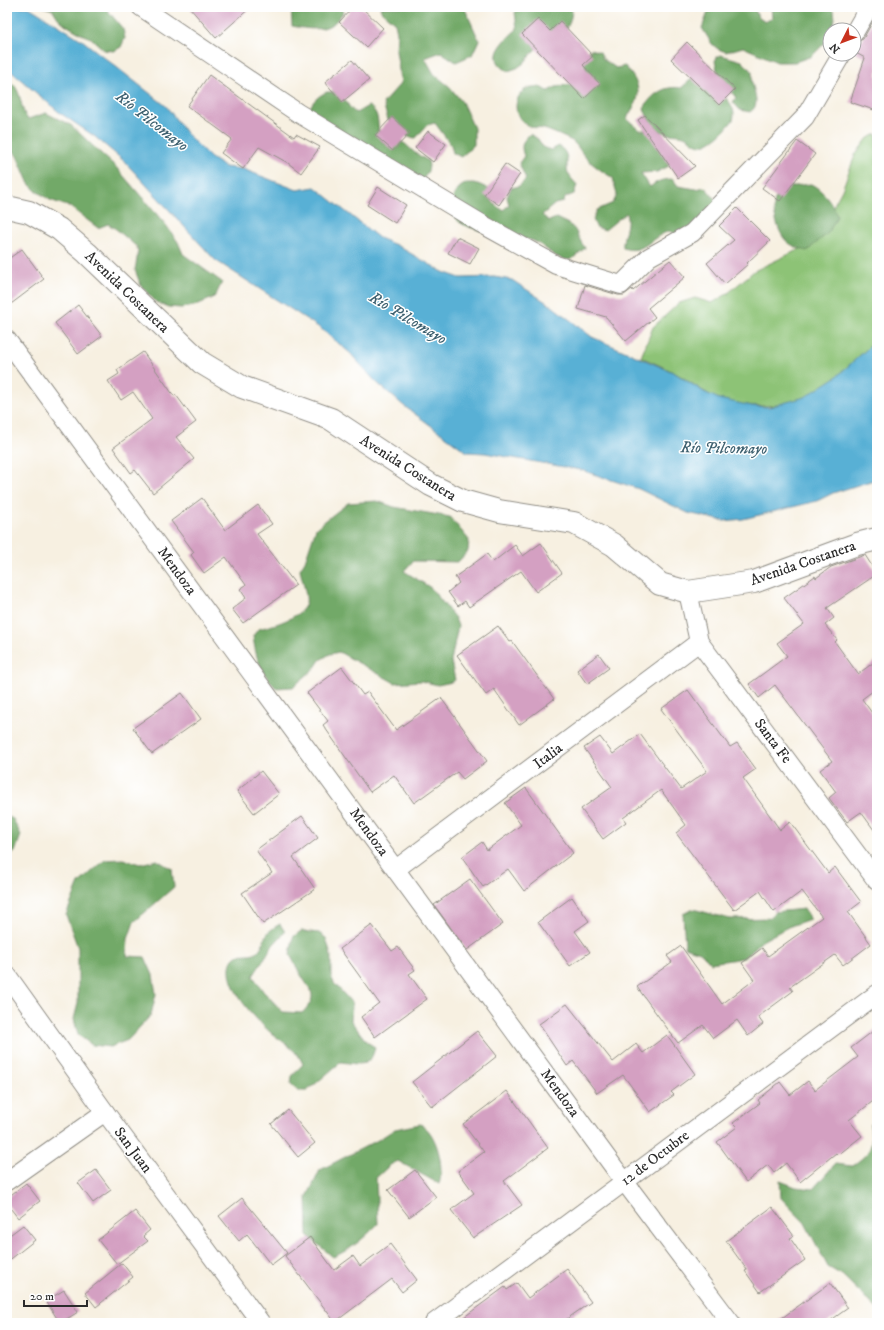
<svg xmlns="http://www.w3.org/2000/svg" width="884" height="1330" font-family="'IM FELL DW Pica',serif">
<style>
.green{fill:#8dc376;stroke:#5c7750}
.forest{fill:#72a967;stroke:#4e6a49}
.water{fill:#58b0d5;stroke:#426e80}
.building{fill:#d4a0c2}
.lines{fill:none;stroke-linecap:round;stroke-linejoin:round}
.street-casing{stroke:#918e86;stroke-width:20}
.secondary-casing{stroke:#918e86;stroke-width:24}
.street{stroke:#fff;stroke-width:18}
.secondary{stroke:#fff;stroke-width:22}
.labels{text-anchor:middle;dominant-baseline:central;stroke-width:3;stroke-linejoin:round;paint-order:stroke}
.street-label{font-size:15px;fill:#2b2b2b;stroke:#fff}
.water-label{font-size:16px;font-style:italic;fill:#3d606f;stroke:#fff}
</style>
<rect width="100%" height="100%" fill="#fff"/>
<filter id="ink" filterUnits="userSpaceOnUse"><feTurbulence type="fractalNoise" baseFrequency=".025" numOctaves="2"/><feDisplacementMap in="SourceGraphic" scale="8" xChannelSelector="R" yChannelSelector="G"/><feConvolveMatrix kernelMatrix="1 2 1 2 8 2 1 2 1" color-interpolation-filters="sRGB"/></filter>
<filter id="wash" filterUnits="userSpaceOnUse"><feTurbulence type="fractalNoise" baseFrequency=".012" numOctaves="4" result="noise"/><feDisplacementMap in="SourceGraphic" scale="16" xChannelSelector="R" yChannelSelector="G"/><feGaussianBlur stdDeviation="0.9" result="paint"/><feColorMatrix in="noise" values="0 0 0 0 0 0 0 0 0 0 0 0 0 0 0 0 0 1.4 0 .05"/><feComposite in="paint" operator="in"/></filter>
<g filter="url(#wash)">
<rect width="100%" height="100%" fill="#f7f0e1"/>
<path class="green" d="M 877,134 L 877,340 C 855,359 833,384 806,397 C 780,409 746,408 719,399 C 703,393 690,381 675,373 C 664,367 652,362 641,357 L 653,327 L 679,303 L 695,298 L 712,303 L 727,294 L 754,271 L 806,246 L 818,234 L 842,190 L 855,155 L 868,138 Z"/>
<g class="forest">
<polygon points="44,7 105,7 123,29 125,38 121,47 114,51 104,50 91,38 83,35 66,25 58,18 53,10"/>
<path d="M 291,7 L 341,7 L 343,12 C 331,33 313,30 292,26 Z"/>
<polygon points="380,7 466,7 465,9 479,40 472,55 456,62 441,52 425,58 434,74 450,87 462,102 474,128 474,145 461,157 453,153 451,145 435,123 427,125 416,138 408,137 396,124 388,120 383,103 401,83 396,51 397,32 395,23 381,11"/>
<path d="M 523,7 L 572,7 C 572,20 568,27 561,38 L 542,41 L 524,63 L 517,68 L 508,71 C 484,58 504,41 517,29 L 515,12 Z"/>
<polygon points="710,7 754,7 758,17 765,22 772,18 771,7 830,7 834,11 835,19 825,43 812,56 795,62 777,62 743,47 726,52 718,49 712,44 702,28"/>
<path d="M 591,49 L 600,52 L 603,59 L 616,68 L 625,66 C 634,77 642,87 636,103 C 633,109 629,113 627,119 L 640,130 L 648,130 L 673,164 L 657,172 L 641,173 L 650,187 C 657,181 663,179 673,179 L 678,186 L 696,189 L 705,187 L 716,200 L 705,231 L 692,244 L 683,244 L 670,231 C 649,237 645,255 623,248 C 622,234 630,227 626,213 L 605,230 L 596,227 L 593,219 L 597,210 L 613,203 L 617,195 L 613,178 C 603,172 594,166 586,158 C 581,153 578,145 572,141 C 564,137 555,133 547,130 C 538,127 529,129 522,121 C 506,104 525,76 548,91 L 556,87 L 590,80 L 584,62 L 584,54 Z"/>
<path d="M 721,55 L 742,61 L 751,70 C 753,74 752,77 752,82 C 754,93 761,105 750,112 L 740,110 L 733,102 L 736,98 L 717,70 L 715,61 L 717,57 Z"/>
<path d="M 695,76 C 708,84 740,101 733,120 C 731,123 727,127 725,130 C 720,135 710,144 702,145 C 694,145 692,140 686,137 C 680,134 674,135 668,134 C 656,131 647,119 644,108 C 652,94 665,85 681,88 Z"/>
<path d="M 7,81 C 23,85 19,110 28,119 L 46,113 L 71,125 L 93,146 L 115,166 L 166,225 L 178,242 L 183,254 L 222,282 L 216,295 L 213,298 L 194,306 L 181,308 L 168,307 L 156,302 L 141,286 L 135,270 L 138,253 L 137,247 L 116,229 L 108,224 L 98,228 L 70,207 L 50,200 L 36,191 L 29,184 L 17,156 L 7,146 Z"/>
<path d="M 327,92 C 347,91 343,104 356,113 L 368,106 C 383,113 375,130 382,142 C 401,138 401,140 414,152 C 418,155 424,158 428,161 C 431,169 426,176 420,182 L 309,111 C 311,102 319,95 327,92 Z"/>
<path d="M 530,134 L 538,139 L 543,147 L 551,150 L 559,146 C 568,153 567,157 567,168 C 567,175 573,180 577,185 L 574,194 L 566,197 L 563,202 L 555,204 L 542,215 L 549,221 L 556,218 C 581,229 572,229 585,248 L 571,260 C 554,260 548,248 534,241 C 529,239 522,239 516,238 C 502,235 468,230 458,221 C 444,210 454,182 472,183 C 478,183 484,187 489,189 C 490,200 493,205 503,210 L 509,205 L 507,197 L 511,188 L 519,186 L 526,179 L 519,163 L 524,156 C 520,146 522,141 530,134 Z"/>
<path d="M 811,184 C 823,190 833,203 837,216 L 829,232 L 807,251 C 788,245 782,241 776,220 C 767,191 787,186 811,184 Z"/>
<path d="M 377,501 L 394,507 L 450,517 L 469,540 L 468,551 L 458,562 L 413,561 L 404,571 L 431,588 L 455,618 L 458,626 L 451,661 L 455,680 L 452,682 L 438,685 L 421,681 L 395,683 L 339,652 L 330,654 L 320,660 L 314,669 L 293,687 L 276,688 C 260,671 256,659 253,636 L 258,629 C 271,626 302,618 306,603 C 308,597 301,577 300,569 L 305,561 L 316,528 L 348,503 Z"/>
<polygon points="7,816 13,819 21,835 15,852 7,857"/>
<polygon points="123,859 140,864 157,860 172,869 174,887 134,922 128,939 127,956 145,957 153,975 156,994 151,1015 128,1040 110,1047 92,1045 78,1035 74,1019 78,1003 78,948 66,915 79,883 105,860"/>
<polygon points="693,909 730,919 770,918 774,912 804,909 810,919 788,927 762,941 744,958 711,963 700,952 685,947 683,914"/>
<path d="M 280,924 L 285,932 L 273,945 L 253,976 L 263,991 L 283,1012 L 302,1013 C 320,995 310,991 301,975 C 297,968 294,962 290,955 L 293,937 L 301,931 L 319,933 L 326,938 L 331,956 L 331,976 L 334,983 L 352,1003 L 351,1021 L 367,1042 L 375,1047 C 371,1069 358,1064 341,1062 L 307,1091 L 298,1091 L 291,1085 L 292,1076 L 303,1064 C 297,1050 283,1042 271,1033 C 256,1019 239,1002 232,982 C 230,975 228,966 233,959 C 239,951 250,957 258,951 C 263,947 263,941 266,936 C 269,930 275,927 280,924 Z"/>
<path d="M 877,1118 L 877,1309 L 842,1275 L 828,1267 L 805,1223 L 781,1198 L 780,1181 L 796,1187 L 813,1189 L 835,1164 L 852,1166 C 871,1152 874,1148 870,1125 Z"/>
<path d="M 420,1124 C 437,1131 445,1168 439,1184 L 398,1161 L 390,1165 L 376,1178 L 378,1224 C 364,1238 351,1250 333,1257 L 308,1236 L 307,1197 L 320,1170 L 378,1140 L 395,1129 Z"/>
</g>
<polygon class="water" points="7,7 29,7 82,40 166,106 187,134 211,158 225,167 243,169 297,190 315,187 379,238 396,245 443,272 460,278 494,277 512,280 552,306 592,337 675,373 704,392 719,399 752,406 769,407 805,397 836,377 877,340 877,479 833,493 817,501 743,519 724,521 688,513 639,489 581,470 485,453 467,452 404,406 375,381 350,353 320,328 215,260 124,161 94,136 60,113 7,68"/>
<g id="blocks">
<g class="building">
<polygon points="189,7 251,7 216,38"/>
<polygon points="353,7 361,7 383,28 366,47 339,22"/>
<polygon points="877,14 877,111 850,102 865,58 854,52 854,43 863,39"/>
<polygon points="538,19 550,31 560,21 593,56 583,65 600,84 584,99 522,34"/>
<polygon points="687,42 735,89 719,105 671,59"/>
<polygon points="352,60 369,80 342,102 325,82"/>
<polygon points="209,75 294,137 296,134 320,147 301,173 288,163 259,147 243,169 221,153 232,139 187,106"/>
<polygon points="645,115 695,166 678,178 638,120"/>
<polygon points="392,117 410,133 393,151 375,135"/>
<polygon points="428,131 446,144 433,162 415,148"/>
<polygon points="797,141 815,154 780,201 762,188"/>
<polygon points="505,164 520,174 499,205 484,195"/>
<polygon points="378,187 406,205 395,223 367,205"/>
<polygon points="737,208 770,241 747,263 748,264 725,284 707,263 734,240 719,226"/>
<polygon points="457,237 479,248 470,264 448,253"/>
<polygon points="22,249 44,279 7,307 7,260"/>
<polygon points="670,260 685,277 648,308 655,317 626,341 606,317 578,309 585,285 618,295 624,295 632,289 633,291"/>
<polygon points="78,305 102,336 78,354 55,323"/>
<polygon points="143,352 174,396 176,395 196,422 176,437 194,459 153,493 135,470 131,473 113,448 152,419 133,392 121,400 108,381 119,374 117,370"/>
<polygon points="202,498 225,530 258,505 272,524 257,534 296,585 243,623 232,609 246,598 240,589 246,585 226,557 204,573 191,555 194,552 171,521"/>
<polygon points="541,543 562,573 536,592 521,571 469,607 465,601 458,606 448,592 459,583 455,577 487,554 493,562 515,545 523,556"/>
<polygon points="865,555 877,574 827,608 834,618 825,625 837,640 835,642 858,674 877,660 877,688 862,699 877,720 877,834 861,812 847,822 829,798 836,792 820,770 832,761 775,685 759,698 749,684 787,656 777,643 804,624 784,598 815,576 816,578 831,567"/>
<polygon points="498,626 510,642 512,641 554,699 519,725 494,689 486,695 457,655"/>
<polygon points="599,654 609,668 587,684 577,670"/>
<polygon points="342,667 363,695 368,692 396,730 441,698 487,761 463,779 457,772 414,803 394,775 370,792 323,725 328,721 307,693"/>
<polygon points="688,690 730,747 737,743 756,769 743,778 780,830 790,822 828,873 835,867 861,902 848,912 871,944 843,965 835,955 790,987 793,991 758,1017 763,1024 748,1036 737,1020 713,1038 703,1025 678,1043 637,987 672,962 667,956 681,946 722,1004 754,980 742,963 762,948 768,956 822,917 802,891 774,912 760,891 734,910 676,833 686,825 661,790 623,818 626,822 603,839 581,809 612,787 584,748 600,737 613,754 640,734 681,789 707,771 661,709"/>
<polygon points="182,693 201,719 152,754 133,728"/>
<polygon points="261,771 279,794 254,813 237,791"/>
<polygon points="526,788 573,853 524,891 508,869 483,887 462,857 482,842 487,850 521,825 505,803"/>
<polygon points="302,816 318,838 293,857 315,889 263,924 242,893 272,873 256,850"/>
<polygon points="470,879 503,924 467,950 434,905"/>
<polygon points="572,897 589,921 575,931 590,952 570,966 538,922"/>
<polygon points="372,925 392,951 398,947 415,970 409,974 427,999 375,1037 361,1017 379,1003 340,949"/>
<polygon points="567,1004 613,1062 636,1044 643,1053 667,1035 695,1074 671,1092 674,1095 650,1112 623,1075 597,1093 573,1061 567,1066 539,1024"/>
<polygon points="877,1028 877,1098 849,1120 862,1136 838,1155 836,1153 800,1182 786,1163 774,1173 768,1165 746,1182 717,1142 737,1127 733,1123 760,1103 758,1100 780,1082 790,1095 808,1081 815,1090 858,1057 851,1048"/>
<polygon points="477,1031 497,1056 432,1107 412,1082"/>
<polygon points="507,1091 548,1148 504,1181 522,1205 473,1238 451,1210 474,1193 458,1171 484,1152 463,1124"/>
<polygon points="288,1110 315,1143 298,1157 271,1124"/>
<polygon points="96,1170 111,1190 93,1203 78,1183"/>
<polygon points="415,1170 436,1197 409,1217 388,1190"/>
<polygon points="26,1183 40,1201 18,1218 7,1204 7,1198"/>
<polygon points="242,1198 287,1253 271,1265 247,1234 239,1241 219,1216"/>
<polygon points="772,1207 794,1236 790,1238 805,1260 760,1292 745,1271 747,1270 726,1241"/>
<polygon points="135,1211 150,1230 143,1236 148,1241 117,1264 98,1240"/>
<polygon points="23,1225 35,1240 7,1262 7,1237"/>
<polygon points="310,1237 334,1270 353,1256 360,1266 390,1244 417,1280 402,1292 392,1279 335,1322 285,1256"/>
<polygon points="122,1263 133,1277 96,1307 85,1293"/>
<polygon points="567,1269 591,1302 561,1323 456,1323 505,1287 507,1290 517,1283 528,1298"/>
<polygon points="830,1283 848,1308 827,1323 775,1323"/>
<polygon points="64,1290 78,1312 60,1323 46,1301"/>
</g>
</g>
</g>
<g filter="url(#ink)">
<use href="#blocks" fill-opacity="0" stroke="#918e86" stroke-width="1"/>
<g class="lines">
<defs>
<g id="street">
<polyline points="141,7 298,113 482,224 556,265 621,285 649,257 692,233 805,117 842,54"/>
<polyline points="854,33 869,7"/>
<polyline points="7,340 624,1181 731,1323"/>
<polyline points="688,592 699,642 877,881"/>
<polyline points="396,869 699,642"/>
<polyline points="7,975 105,1112 261,1323"/>
<polyline points="7,1181 105,1112"/>
<polyline points="434,1323 877,994"/>
</g>
<polyline id="secondary" points="7,207 29,212 59,229 87,253 202,363 242,387 331,419 431,485 463,501 499,511 574,523 614,545 660,584 688,592 754,582 857,544 877,539"/>
</defs>
<use href="#street" class="street-casing"/>
<use href="#secondary" class="secondary-casing"/>
<use href="#street" class="street"/>
<use href="#secondary" class="secondary"/>
</g>
</g>
<g class="labels">
<g class="street-label">
<text transform="translate(127 292) rotate(44)">Avenida Costanera</text>
<text transform="translate(408 468) rotate(32)">Avenida Costanera</text>
<text transform="translate(803 563) rotate(-19)">Avenida Costanera</text>
<text transform="translate(177 571) rotate(54)">Mendoza</text>
<text transform="translate(773 741) rotate(53)">Santa Fe</text>
<text transform="translate(548 756) rotate(-37)">Italia</text>
<text transform="translate(369 832) rotate(54)">Mendoza</text>
<text transform="translate(560 1093) rotate(54)">Mendoza</text>
<text transform="translate(133 1150) rotate(53)">San Juan</text>
<text transform="translate(655 1158) rotate(-37)">12 de Octubre</text>
</g>
<g class="water-label">
<text transform="translate(152 121) rotate(38)">Río Pilcomayo</text>
<text transform="translate(408 318) rotate(31)">Río Pilcomayo</text>
<text transform="translate(724 448) rotate(1)">Río Pilcomayo</text>
</g>
</g>
<rect width="884" height="1330" fill="none" stroke="#fff" stroke-width="24"/>
<g transform="translate(842 42) rotate(228)"><circle r="19" fill="#ffffff" stroke="#aaaaaa"/>
<path d="M0-3L7 15L0 10L-7 15Z" fill="#c8321e"/>
<text y="-6" font-size="11" font-weight="bold" text-anchor="middle" fill="#2b2b2b">N</text>
</g>
<path d="M24 1300v6h63v-6" fill="none" stroke="#2b2b2b" stroke-width="2"/>
<text x="30" y="1300" font-size="12" fill="#2b2b2b" stroke="#ffffff" stroke-width="3" paint-order="stroke">20 m</text>
</svg>
